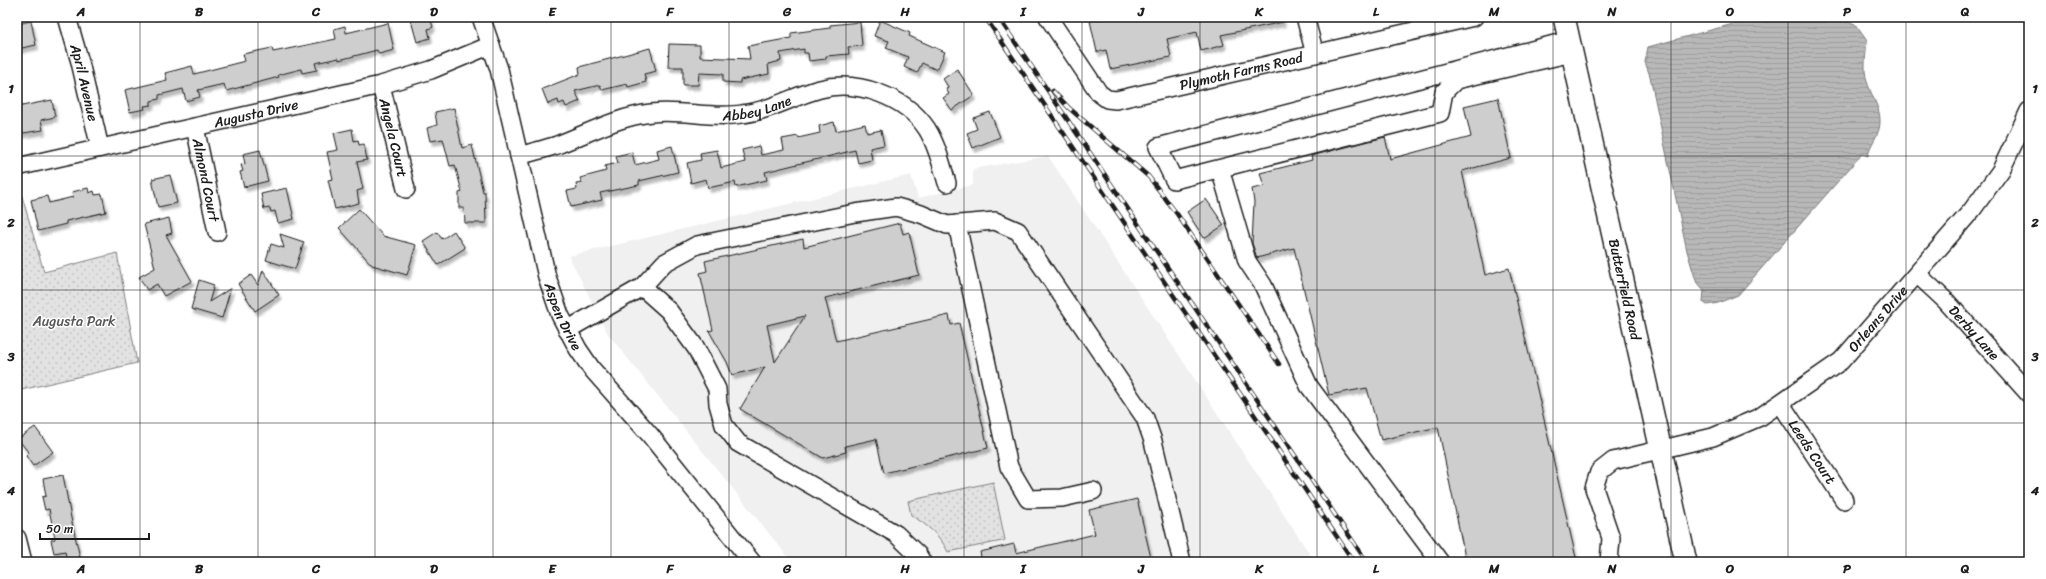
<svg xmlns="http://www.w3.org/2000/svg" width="2046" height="579" font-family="Sriracha,sans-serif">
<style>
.built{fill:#f0f0f0}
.park{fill:url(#park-dots);stroke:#7f7f7f}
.water{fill:url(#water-rules);stroke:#7a7a7a}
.building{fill:#cecece;stroke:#1c1c1c;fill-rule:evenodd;filter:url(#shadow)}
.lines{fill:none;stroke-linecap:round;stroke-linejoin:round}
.minor-casing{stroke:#1c1c1c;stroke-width:20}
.major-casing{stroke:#1c1c1c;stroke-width:24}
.minor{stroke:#fff;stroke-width:17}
.major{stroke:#fff;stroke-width:21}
.rail-casing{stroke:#1c1c1c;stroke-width:4.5}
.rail{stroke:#fff;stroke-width:3;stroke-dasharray:9;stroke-linecap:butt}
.grid{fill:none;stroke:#1c1c1c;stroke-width:1;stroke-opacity:0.55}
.labels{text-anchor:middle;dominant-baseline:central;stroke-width:3;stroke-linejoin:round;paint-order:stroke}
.street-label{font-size:14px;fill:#1c1c1c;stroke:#fff}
.park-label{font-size:14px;fill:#575757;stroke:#fff}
.neatline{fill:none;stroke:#1c1c1c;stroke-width:1.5}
.grid-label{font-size:13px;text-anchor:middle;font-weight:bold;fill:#1c1c1c}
</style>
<defs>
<pattern id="park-dots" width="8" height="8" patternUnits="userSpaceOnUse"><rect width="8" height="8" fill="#e2e2e2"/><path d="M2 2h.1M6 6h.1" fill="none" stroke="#c1c1c1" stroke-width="1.8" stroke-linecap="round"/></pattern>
<pattern id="water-rules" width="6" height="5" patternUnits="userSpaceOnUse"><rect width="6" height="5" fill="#b8b8b8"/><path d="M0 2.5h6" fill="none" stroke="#9e9e9e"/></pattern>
<filter id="shadow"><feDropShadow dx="2.5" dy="4.5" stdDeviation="1" flood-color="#0004"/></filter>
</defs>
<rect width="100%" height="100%" fill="#fff"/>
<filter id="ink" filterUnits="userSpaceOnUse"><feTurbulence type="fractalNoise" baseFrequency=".025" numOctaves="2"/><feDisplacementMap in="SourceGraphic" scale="8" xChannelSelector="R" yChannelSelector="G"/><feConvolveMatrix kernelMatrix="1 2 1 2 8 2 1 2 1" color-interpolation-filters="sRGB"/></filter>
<g filter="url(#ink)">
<polygon class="built" points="1048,156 1315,562 792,562 608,334 569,256 911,175 918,198 973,185 973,169"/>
<g class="park">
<polygon points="17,179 44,272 117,253 137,363 17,391"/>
<path d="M 993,482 L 1005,540 L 1002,541 L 948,552 C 940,535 927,525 911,515 L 908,501 Z"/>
</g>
<path class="water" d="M 1759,17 L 1837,17 L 1855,24 L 1867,41 C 1866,54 1863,69 1867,81 C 1870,94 1881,108 1880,122 C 1880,136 1869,144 1868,156 L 1862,154 L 1738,295 L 1718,303 L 1707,305 L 1703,302 L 1704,290 L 1696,281 L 1687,251 L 1650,76 L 1645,62 L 1648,47 Z"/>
<g class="building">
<polygon points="410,17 430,17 433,27 428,29 430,38 417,42"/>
<polygon points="1110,17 1282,17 1283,22 1221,35 1224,45 1201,51 1197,32 1167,39 1171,57 1110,69 1106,50 1097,52 1090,21"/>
<polygon points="880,20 910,33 909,36 945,52 937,70 922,63 917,73 904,67 908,57 886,48 889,41 874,36"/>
<polygon points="31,21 36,45 17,49 17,24"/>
<polygon points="860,22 862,46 848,47 849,54 826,56 826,59 809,61 808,53 804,53 804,49 780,53 781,61 768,64 769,74 740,80 740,83 723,82 723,74 699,73 698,85 683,85 683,67 668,67 669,44 700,45 700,57 750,59 748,46 791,38 791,33 830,28 830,25"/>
<polygon points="388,23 394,50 379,54 377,50 339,60 339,58 315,63 317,70 302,73 301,69 278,75 279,77 226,91 224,84 198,90 200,97 186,101 183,89 159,95 159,99 151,101 151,105 144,106 145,109 130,112 125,90 167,80 165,73 192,66 194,74 245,61 243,54 272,48 273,52 336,39 334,29 345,26 346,33"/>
<polygon points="650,48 656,71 644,74 646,82 628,87 627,84 602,90 600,85 575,91 580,101 566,107 564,102 559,104 558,100 548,104 542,89 580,74 579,67"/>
<polygon points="957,69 974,95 952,110 943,98 949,94 946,89 949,88 943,79"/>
<polygon points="1498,98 1511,158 1462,171 1485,275 1509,268 1577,562 1466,562 1438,427 1381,440 1367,388 1329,395 1294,248 1257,258 1252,243 1254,202 1252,189 1264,186 1260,173 1312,160 1311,156 1385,137 1390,159 1471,137 1464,106"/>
<polygon points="52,100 55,117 41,120 43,130 17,134 17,107"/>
<polygon points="454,108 462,148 472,145 483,192 485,192 486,223 465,223 464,208 459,208 459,193 462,192 455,165 450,166 443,139 430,141 427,128 437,125 435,112"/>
<polygon points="990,112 1000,137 973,148 967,133 977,129 973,118"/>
<polygon points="834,122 836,131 865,124 867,133 881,130 884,145 870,148 872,160 858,163 855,150 765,172 767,180 736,187 735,182 708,188 706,179 691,183 687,163 701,160 700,153 717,150 721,168 745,162 742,150 759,146 761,155 784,150 782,139 798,136 798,138 820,133 819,126"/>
<polygon points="352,129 354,141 358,140 359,145 364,144 367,160 357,162 363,189 357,191 359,203 335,209 328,180 333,179 327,152 338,150 334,133"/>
<polygon points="672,146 678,172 639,181 639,185 600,193 602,200 571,207 567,191 577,189 576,184 582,183 580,178 606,171 605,166 618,163 616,156 632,152 635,165 659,159 657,150"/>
<polygon points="260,150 268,181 244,187 240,172 243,171 241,165 245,164 243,154"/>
<polygon points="170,175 177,203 158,207 152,179"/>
<polygon points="88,188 89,193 94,191 95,195 102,194 106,212 66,221 66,224 38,231 31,200 47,196 49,203 73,197 72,192"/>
<polygon points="287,188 294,219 278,223 275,211 271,212 270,208 264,209 261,194"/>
<polygon points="1206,199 1224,225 1204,238 1187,212"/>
<polygon points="359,209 383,236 416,245 407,275 372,265 339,228"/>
<polygon points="169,218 172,233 166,235 192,281 164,296 157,284 147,290 139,277 155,268 144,224"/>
<path d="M 900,223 L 903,234 L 909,232 L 919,275 L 825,298 L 836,341 L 949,315 L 951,325 L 959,323 L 988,448 L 884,473 L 876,439 L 845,446 L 846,452 L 823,458 L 740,409 L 765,367 L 732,375 L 727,362 L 709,331 L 713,330 L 700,273 L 707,271 L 705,261 L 803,239 L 804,247 ZM 805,316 L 775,362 L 767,325 Z"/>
<polygon points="454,231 465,248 438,265 423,241 437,232 442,239"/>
<polygon points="280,234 304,242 295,269 266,260 271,244 284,248"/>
<polygon points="263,270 279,295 255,311 238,284 251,275 258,285"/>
<polygon points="199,280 214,285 209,302 231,288 222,318 191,309"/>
<polygon points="35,427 53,452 33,466 26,456 29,453 18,439"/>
<polygon points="63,475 71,518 81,562 67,562 65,551 54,553 51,540 55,539 49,509 45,510 42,497 46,496 43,479"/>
<polygon points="1137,499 1152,562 982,562 980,552 1014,544 1016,553 1095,534 1089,510"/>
</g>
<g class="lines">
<defs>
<g id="minor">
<path id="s1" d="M 67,17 L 80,62 L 100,148"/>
<path id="s2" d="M 481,17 L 499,69 L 547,277 L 560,315 L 578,349 L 591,368 L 650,435 L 752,562"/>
<path id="s3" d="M 1048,17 L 1099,93 L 1107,99 L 1116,100 L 1474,17"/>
<polyline points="1305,17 1315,54"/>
<polyline points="1570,40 1158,147 1174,180 1440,113 1444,92 1456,80 1572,53"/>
<path id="s4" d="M 381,85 L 406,189"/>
<path id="s5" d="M 195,127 L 217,232"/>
<path id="s6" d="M 519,156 C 532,152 545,149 557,145 C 589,133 617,117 651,113 C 681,109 712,119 742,114 C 770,111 793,96 820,89 C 857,79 906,97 927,129 C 937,145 942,166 947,183"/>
<path id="s7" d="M 17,167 L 381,85 L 431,70 L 491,45"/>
<polyline points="1220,169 1247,261 1263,285 1309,386 1440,562"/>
<polyline points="957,224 1009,467 1028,499 1062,498 1093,491"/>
<path id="s8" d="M 1917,274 L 1946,301 L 2029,394"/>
<polyline points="642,287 669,311 696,348 717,389 718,404 724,425 738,443 896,534 918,555 922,562"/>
<polyline points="567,330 642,287 664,263 697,245 855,213 896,207 921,214 947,225 995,221 1018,231 1145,418 1153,441 1182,562"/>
<path id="s9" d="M 1781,404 L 1844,500"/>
<polyline points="17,538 23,562"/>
<path id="s10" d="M 1609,562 L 1611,538 L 1594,488 L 1599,472 L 1613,461 L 1713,437 L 1760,417 L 1841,361 L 1972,210 L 2001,170 L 2029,111"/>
</g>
<g id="major">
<path id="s11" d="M 1564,17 L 1686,562"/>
</g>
</defs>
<use href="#minor" class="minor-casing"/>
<use href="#major" class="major-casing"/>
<use href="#minor" class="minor"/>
<use href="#major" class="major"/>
<defs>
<g id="rail">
<polyline points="985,17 1354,562"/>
<polyline points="998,17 1367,562"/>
<polyline points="1053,91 1069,108 1149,177 1177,214 1279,364"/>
</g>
</defs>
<use href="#rail" class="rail-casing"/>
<use href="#rail" class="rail"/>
</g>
</g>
<path class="grid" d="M 140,17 L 140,562M 258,17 L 258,562M 375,17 L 375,562M 493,17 L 493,562M 611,17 L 611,562M 729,17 L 729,562M 846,17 L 846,562M 964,17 L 964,562M 1082,17 L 1082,562M 1200,17 L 1200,562M 1317,17 L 1317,562M 1435,17 L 1435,562M 1553,17 L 1553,562M 1671,17 L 1671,562M 1788,17 L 1788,562M 1906,17 L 1906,562M 17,156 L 2029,156M 17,290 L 2029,290M 17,423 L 2029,423"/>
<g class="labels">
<g class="street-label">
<text stroke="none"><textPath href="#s3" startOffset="239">Plymoth Farms Road</textPath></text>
<text stroke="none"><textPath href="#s1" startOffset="68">April Avenue</textPath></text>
<text stroke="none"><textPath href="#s6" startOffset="246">Abbey Lane</textPath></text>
<text stroke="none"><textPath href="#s7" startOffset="245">Augusta Drive</textPath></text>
<text stroke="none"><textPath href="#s4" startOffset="54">Angela Court</textPath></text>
<text stroke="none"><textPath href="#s5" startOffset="54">Almond Court</textPath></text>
<text stroke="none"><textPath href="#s11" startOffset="279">Butterfield Road</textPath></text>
<text stroke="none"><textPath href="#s2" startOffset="311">Aspen Drive</textPath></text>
<text stroke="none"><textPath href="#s10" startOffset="420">Orleans Drive</textPath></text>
<text stroke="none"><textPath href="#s8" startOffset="82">Derby Lane</textPath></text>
<text stroke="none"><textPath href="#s9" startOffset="57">Leeds Court</textPath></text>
</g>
<g class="park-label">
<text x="74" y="321">Augusta Park</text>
</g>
</g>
<rect width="2046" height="579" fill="none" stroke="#fff" stroke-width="44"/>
<path d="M40 533v6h109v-6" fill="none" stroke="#1c1c1c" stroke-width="2"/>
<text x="46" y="533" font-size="12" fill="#1c1c1c" stroke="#ffffff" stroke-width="3" paint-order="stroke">50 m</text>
<rect x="22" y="22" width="2002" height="535" class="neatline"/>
<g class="grid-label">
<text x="81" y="16">A</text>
<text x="199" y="16">B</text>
<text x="316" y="16">C</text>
<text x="434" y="16">D</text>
<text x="552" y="16">E</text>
<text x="670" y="16">F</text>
<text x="787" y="16">G</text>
<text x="905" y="16">H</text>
<text x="1023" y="16">I</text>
<text x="1141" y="16">J</text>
<text x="1259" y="16">K</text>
<text x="1376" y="16">L</text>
<text x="1494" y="16">M</text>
<text x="1612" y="16">N</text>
<text x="1730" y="16">O</text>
<text x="1847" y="16">P</text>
<text x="1965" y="16">Q</text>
<text x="11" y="93">1</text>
<text x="2035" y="93">1</text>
<text x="11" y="227">2</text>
<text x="2035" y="227">2</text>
<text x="11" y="361">3</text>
<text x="2035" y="361">3</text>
<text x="11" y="495">4</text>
<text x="2035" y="495">4</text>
<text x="81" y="573">A</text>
<text x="199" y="573">B</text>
<text x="316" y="573">C</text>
<text x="434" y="573">D</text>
<text x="552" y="573">E</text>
<text x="670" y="573">F</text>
<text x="787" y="573">G</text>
<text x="905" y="573">H</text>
<text x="1023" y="573">I</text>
<text x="1141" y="573">J</text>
<text x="1259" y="573">K</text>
<text x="1376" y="573">L</text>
<text x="1494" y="573">M</text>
<text x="1612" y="573">N</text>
<text x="1730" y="573">O</text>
<text x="1847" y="573">P</text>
<text x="1965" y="573">Q</text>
</g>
</svg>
